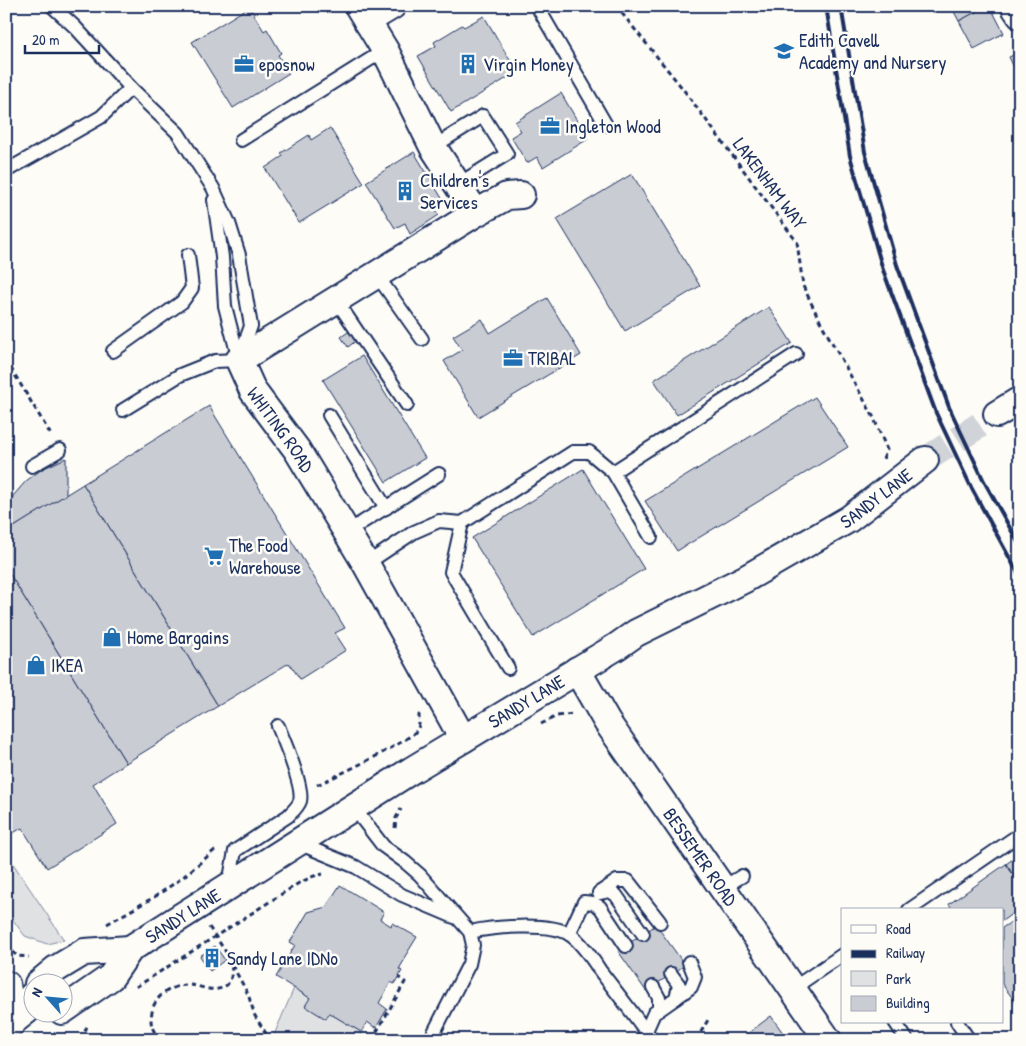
<svg xmlns="http://www.w3.org/2000/svg" width="1026" height="1046" font-family="'Patrick Hand',sans-serif">
<style>
.green{fill:#e0e1e3;stroke:#7e88a0}
.building{fill:#c9ccd3;stroke:#1b2f5e}
.lines{fill:none;stroke-linecap:round;stroke-linejoin:round}
.minor-tunnel{stroke:#d0d3d8;stroke-width:26;stroke-dasharray:26 13;stroke-linecap:butt}
.service-casing{stroke:#1b2f5e;stroke-width:16}
.minor-casing{stroke:#1b2f5e;stroke-width:30}
.tertiary-casing{stroke:#1b2f5e;stroke-width:31}
.path{stroke:#1b2f5e;stroke-width:3;stroke-dasharray:5 4;stroke-linecap:butt}
.service{stroke:#fdfcf7;stroke-width:12}
.minor{stroke:#fdfcf7;stroke-width:26}
.tertiary{stroke:#fdfcf7;stroke-width:28}
.rail{stroke:#1b2f5e;stroke-width:4}
.labels{text-anchor:middle;dominant-baseline:central;stroke-width:5;stroke-linejoin:round;paint-order:stroke}
.poi-label{font-size:19px;fill:#1b2f5e;stroke:#fdfcf7;text-anchor:start}
.street-label{font-size:19px;fill:#1b2f5e;stroke:#fdfcf7}
</style>
<rect width="100%" height="100%" fill="#fdfcf7"/>
<filter id="ink" filterUnits="userSpaceOnUse"><feTurbulence type="fractalNoise" baseFrequency=".02" numOctaves="2"/><feDisplacementMap in="SourceGraphic" scale="10" xChannelSelector="R" yChannelSelector="G"/><feConvolveMatrix kernelMatrix="1 2 1 2 8 2 1 2 1" color-interpolation-filters="sRGB"/></filter>
<g filter="url(#ink)">
<g class="green">
<polygon points="6,853 64,940 47,944 25,936 6,911"/>
<polygon points="294,988 310,998 329,1013 361,1032 365,1027 359,1040 277,1040 274,1035"/>
</g>
<g class="building">
<polygon points="951,6 987,6 959,21"/>
<polygon points="987,6 990,6 1004,33 974,49 959,21"/>
<polygon points="249,7 264,31 267,29 281,53 278,55 289,73 233,108 192,42"/>
<polygon points="484,16 517,72 451,112 418,56 436,46 434,42 462,25 464,27"/>
<polygon points="1020,52 1020,80 1009,57"/>
<polygon points="561,93 588,139 543,167 537,157 527,163 511,137 521,131 515,122"/>
<polygon points="330,128 364,183 299,223 265,168 283,156 281,153 309,135 311,140"/>
<polygon points="414,152 443,200 432,206 439,215 410,234 405,223 395,228 366,182"/>
<polygon points="632,174 700,286 625,331 557,219"/>
<polygon points="547,298 581,355 478,417 444,361 462,350 453,336 482,319 490,333"/>
<polygon points="769,307 792,343 677,415 654,380"/>
<polygon points="351,330 357,340 348,347 341,337"/>
<polygon points="362,356 425,458 386,482 323,380"/>
<polygon points="815,397 848,447 677,551 645,501"/>
<polygon points="209,406 345,628 335,633 346,650 300,679 289,663 218,706 83,484"/>
<polygon points="66,458 66,495 6,532 6,512 13,496 26,481 42,469"/>
<polygon points="583,469 644,569 533,637 472,538"/>
<polygon points="83,484 218,706 126,763 6,568 6,532"/>
<polygon points="6,568 126,763 93,784 117,824 47,868 22,828 6,837"/>
<polygon points="1020,854 1020,885 1006,864"/>
<polygon points="1006,864 1020,885 1020,908 1002,921 1002,910 953,910 949,904"/>
<polygon points="340,885 384,912 380,919 391,926 392,923 417,937 404,958 405,959 399,969 402,971 394,984 391,982 379,1003 387,1009 376,1028 367,1022 361,1032 329,1013 326,1019 305,1006 310,998 276,977 295,945 290,942 308,912 326,907"/>
<polygon points="1020,916 1020,1008 1002,984 1002,928"/>
<polygon points="656,925 685,965 646,991 618,951"/>
<polygon points="215,946 225,960 210,971 200,956"/>
<polygon points="771,1016 788,1040 739,1040"/>
</g>
<g class="lines">
<polyline class="minor-tunnel" points="925,460 997,414"/>
<defs>
<g id="service">
<polyline points="52,6 75,27 131,88 178,133 213,188 229,223 239,255 251,326 240,356"/>
<polyline points="537,6 606,125"/>
<polyline points="241,140 385,50"/>
<polyline points="433,147 483,116 507,154 457,185"/>
<polyline points="6,171 101,117 131,88"/>
<polyline points="214,200 222,257 225,306 239,360"/>
<polyline points="376,274 422,339"/>
<polyline points="336,300 407,405"/>
<polyline points="113,351 182,302 192,288 188,255"/>
<polyline points="123,410 180,375 215,361 239,360"/>
<polyline points="329,415 386,508"/>
<polyline points="32,466 60,450"/>
<polyline points="613,472 796,354"/>
<polyline points="462,523 451,572 508,668"/>
<polyline points="347,532 439,474"/>
<polyline points="366,564 414,532 439,521 462,523 573,452 589,452 613,472 651,537"/>
<polyline points="353,807 383,846 405,862 420,875 470,932 473,945 469,964 430,1040"/>
<polyline points="298,843 356,867 402,895 454,917"/>
<path d="M 229,884 L 235,851 L 288,816 C 293,811 298,807 300,801 C 304,787 284,741 278,726"/>
<polyline points="722,888 742,876"/>
<polyline points="599,893 617,881 628,881 660,922"/>
<polyline points="599,893 610,891 616,895 643,934"/>
<polyline points="909,910 1020,834"/>
<path d="M 470,932 C 491,927 550,922 569,934 C 581,941 593,960 601,972 C 618,994 636,1017 652,1040"/>
<polyline points="569,934 584,902 593,903 600,907 626,946"/>
<polyline points="792,989 842,955"/>
<polyline points="676,998 691,987 695,977 689,962"/>
<polyline points="659,1010 676,998 679,985 671,974"/>
<polyline points="895,1022 907,1040"/>
<polyline points="957,1022 969,1040"/>
<polyline points="646,1031 654,1013 659,1010 659,998 653,987"/>
</g>
<g id="minor">
<path id="s1" d="M 358,6 L 385,50 L 433,147 L 476,213 L 239,360 L 253,391 L 297,450 L 366,564 L 463,739"/>
<polyline points="1014,6 1020,15"/>
<polyline points="367,21 392,6"/>
<polyline points="476,213 507,196 521,195"/>
<polyline points="997,414 1020,400"/>
<path id="s2" d="M 577,670 L 607,722 L 828,1040"/>
<polyline points="38,984 56,969 84,952 130,949"/>
<path id="s3" d="M 62,1011 L 111,977 L 130,949 L 412,770 L 616,647 L 636,633 L 745,579 L 849,519 L 925,460"/>
<polyline points="12,1022 27,1010 32,996"/>
</g>
<polyline id="tertiary" points="6,985 12,1022"/>
</defs>
<use href="#service" class="service-casing"/>
<use href="#minor" class="minor-casing"/>
<use href="#tertiary" class="tertiary-casing"/>
<g class="path">
<polyline points="616,6 683,89 797,242 803,286 820,321 873,416 887,450 883,459"/>
<polyline points="6,360 51,435"/>
<polyline points="541,724 557,716 573,714"/>
<path d="M 317,785 C 334,777 409,742 417,730 C 420,725 419,721 419,715 L 420,714"/>
<polyline points="395,828 396,818 401,809"/>
<polyline points="107,924 156,896 182,878 215,850"/>
<polyline points="209,927 232,961 236,972 248,994 255,1016 270,1040"/>
<polyline points="6,945 17,956 29,957"/>
<polyline points="136,987 299,883 314,876 323,874"/>
<polyline points="82,1040 87,1026"/>
<path d="M 160,1040 C 151,1028 149,1023 153,1008 C 157,994 175,984 190,985 C 202,986 212,993 224,987 C 233,982 231,973 232,964"/>
<polyline points="372,1040 405,982 398,977"/>
<polyline points="700,1040 698,1037 708,1020"/>
</g>
<use href="#service" class="service"/>
<use href="#minor" class="minor"/>
<use href="#tertiary" class="tertiary"/>
<g class="rail">
<polyline points="826,6 850,156 883,270 936,413 972,489 1020,577"/>
<polyline points="841,6 865,152 897,265 949,407 984,481 1020,546"/>
</g>
</g>
</g>
<defs>
<symbol id="school-bare" viewBox="-9 -9 18 18"><path d="M0-5L7-2L0 1L-7-2ZM-4 1L0 2.5L4 1V4Q0 6-4 4Z" fill="#1f6fb2" stroke="#fdfcf7" stroke-width="2.5" paint-order="stroke"/></symbol>
<symbol id="office-bare" viewBox="-9 -9 18 18"><path d="M-6-3h4V-5.5h4V-3h4V5H-6ZM-1-4.5V-3h2v-1.5ZM-6 0V1H6V0Z" fill="#1f6fb2" stroke="#fdfcf7" stroke-width="2.5" paint-order="stroke"/></symbol>
<symbol id="building-bare" viewBox="-9 -9 18 18"><path d="M-4-6H4V6H1V3H-1V6H-4ZM-2.5-4.3h1.7v1.8h-1.7ZM.8-4.3h1.7v1.8H.8ZM-2.5-1h1.7V.8h-1.7ZM.8-1h1.7V.8H.8Z" fill="#1f6fb2" stroke="#fdfcf7" stroke-width="2.5" paint-order="stroke"/></symbol>
<symbol id="supermarket-bare" viewBox="-9 -9 18 18"><path d="M-6-5.5h2.5l.6 2H6L4.5 2H-2.5L-4.4-4H-6ZM-1.5 3.2a1.3 1.3 0 1 0 .1 0ZM3 3.2a1.3 1.3 0 1 0 .1 0Z" fill="#1f6fb2" stroke="#fdfcf7" stroke-width="2.5" paint-order="stroke"/></symbol>
<symbol id="shop-bare" viewBox="-9 -9 18 18"><path d="M-5-2.5h2.3a2.7 3.5 0 0 1 5.4 0H5L5.5 6h-11ZM-1.5-2.5h3a1.5 2.3 0 0 0-3 0Z" fill="#1f6fb2" stroke="#fdfcf7" stroke-width="2.5" paint-order="stroke"/></symbol>
</defs>
<g fill-rule="evenodd">
<use href="#school-bare" x="770" y="37" width="28" height="28"/>
<use href="#office-bare" x="230" y="50" width="28" height="28"/>
<use href="#building-bare" x="454" y="50" width="28" height="28"/>
<use href="#office-bare" x="536" y="112" width="28" height="28"/>
<use href="#building-bare" x="391" y="177" width="28" height="28"/>
<use href="#office-bare" x="499" y="344" width="28" height="28"/>
<use href="#supermarket-bare" x="200" y="542" width="28" height="28"/>
<use href="#shop-bare" x="98" y="623" width="28" height="28"/>
<use href="#shop-bare" x="22" y="651" width="28" height="28"/>
<use href="#building-bare" x="198" y="944" width="28" height="28"/>
</g>
<g class="labels">
<g class="poi-label">
<text x="799" y="40">Edith Cavell<tspan x="799" dy="22">Academy and Nursery</tspan></text>
<text x="259" y="64">eposnow</text>
<text x="483" y="64">Virgin Money</text>
<text x="565" y="126">Ingleton Wood</text>
<text x="420" y="180">Children's<tspan x="420" dy="22">Services</tspan></text>
<text x="528" y="358">TRIBAL</text>
<text x="229" y="545">The Food<tspan x="229" dy="22">Warehouse</tspan></text>
<text x="127" y="637">Home Bargains</text>
<text x="51" y="665">IKEA</text>
<text x="227" y="958">Sandy Lane IDNo</text>
</g>
<g class="street-label">
<text transform="translate(770 183) rotate(53)">LAKENHAM WAY</text>
<text stroke="none"><textPath href="#s1" startOffset="599">WHITING ROAD</textPath></text>
<text stroke="none"><textPath href="#s3" startOffset="966">SANDY LANE</textPath></text>
<text stroke="none"><textPath href="#s3" startOffset="561">SANDY LANE</textPath></text>
<text stroke="none"><textPath href="#s2" startOffset="224">BESSEMER ROAD</textPath></text>
<text stroke="none"><textPath href="#s3" startOffset="156">SANDY LANE</textPath></text>
</g>
</g>
<rect width="1026" height="1046" fill="none" stroke="#fdfcf7" stroke-width="25"/>
<rect x="12" y="12" width="1001" height="1021" fill="none" stroke="#1b2f5e" stroke-width="2" filter="url(#ink)"/>
<rect x="841" y="908" width="162" height="115" fill="#fdfcf7" stroke="#a3aaba"/>
<rect x="851" y="925" width="25" height="8" fill="#fdfcf7" stroke="#a3aaba"/>
<text x="886" y="934" font-size="15" fill="#1b2f5e">Road</text>
<rect x="851" y="950" width="25" height="8" fill="#1b2f5e" stroke="#a3aaba"/>
<text x="886" y="958" font-size="15" fill="#1b2f5e">Railway</text>
<rect x="851" y="971" width="25" height="15" fill="#e0e1e3" stroke="#a3aaba"/>
<text x="886" y="984" font-size="15" fill="#1b2f5e">Park</text>
<rect x="851" y="996" width="25" height="15" fill="#c9ccd3" stroke="#a3aaba"/>
<text x="886" y="1008" font-size="15" fill="#1b2f5e">Building</text>
<g transform="translate(48 998) rotate(297)"><circle r="24" fill="#fdfcf7" stroke="#a3aaba"/>
<path d="M0-4L9 19L0 12L-9 19Z" fill="#1f6fb2"/>
<text y="-8" font-size="14" font-weight="bold" text-anchor="middle" fill="#1b2f5e">N</text>
</g>
<path d="M25 45v8h74v-8" fill="none" stroke="#1b2f5e" stroke-width="2.5"/>
<text x="32" y="45" font-size="15" fill="#1b2f5e" stroke="#fdfcf7" stroke-width="4" paint-order="stroke">20 m</text>
</svg>
